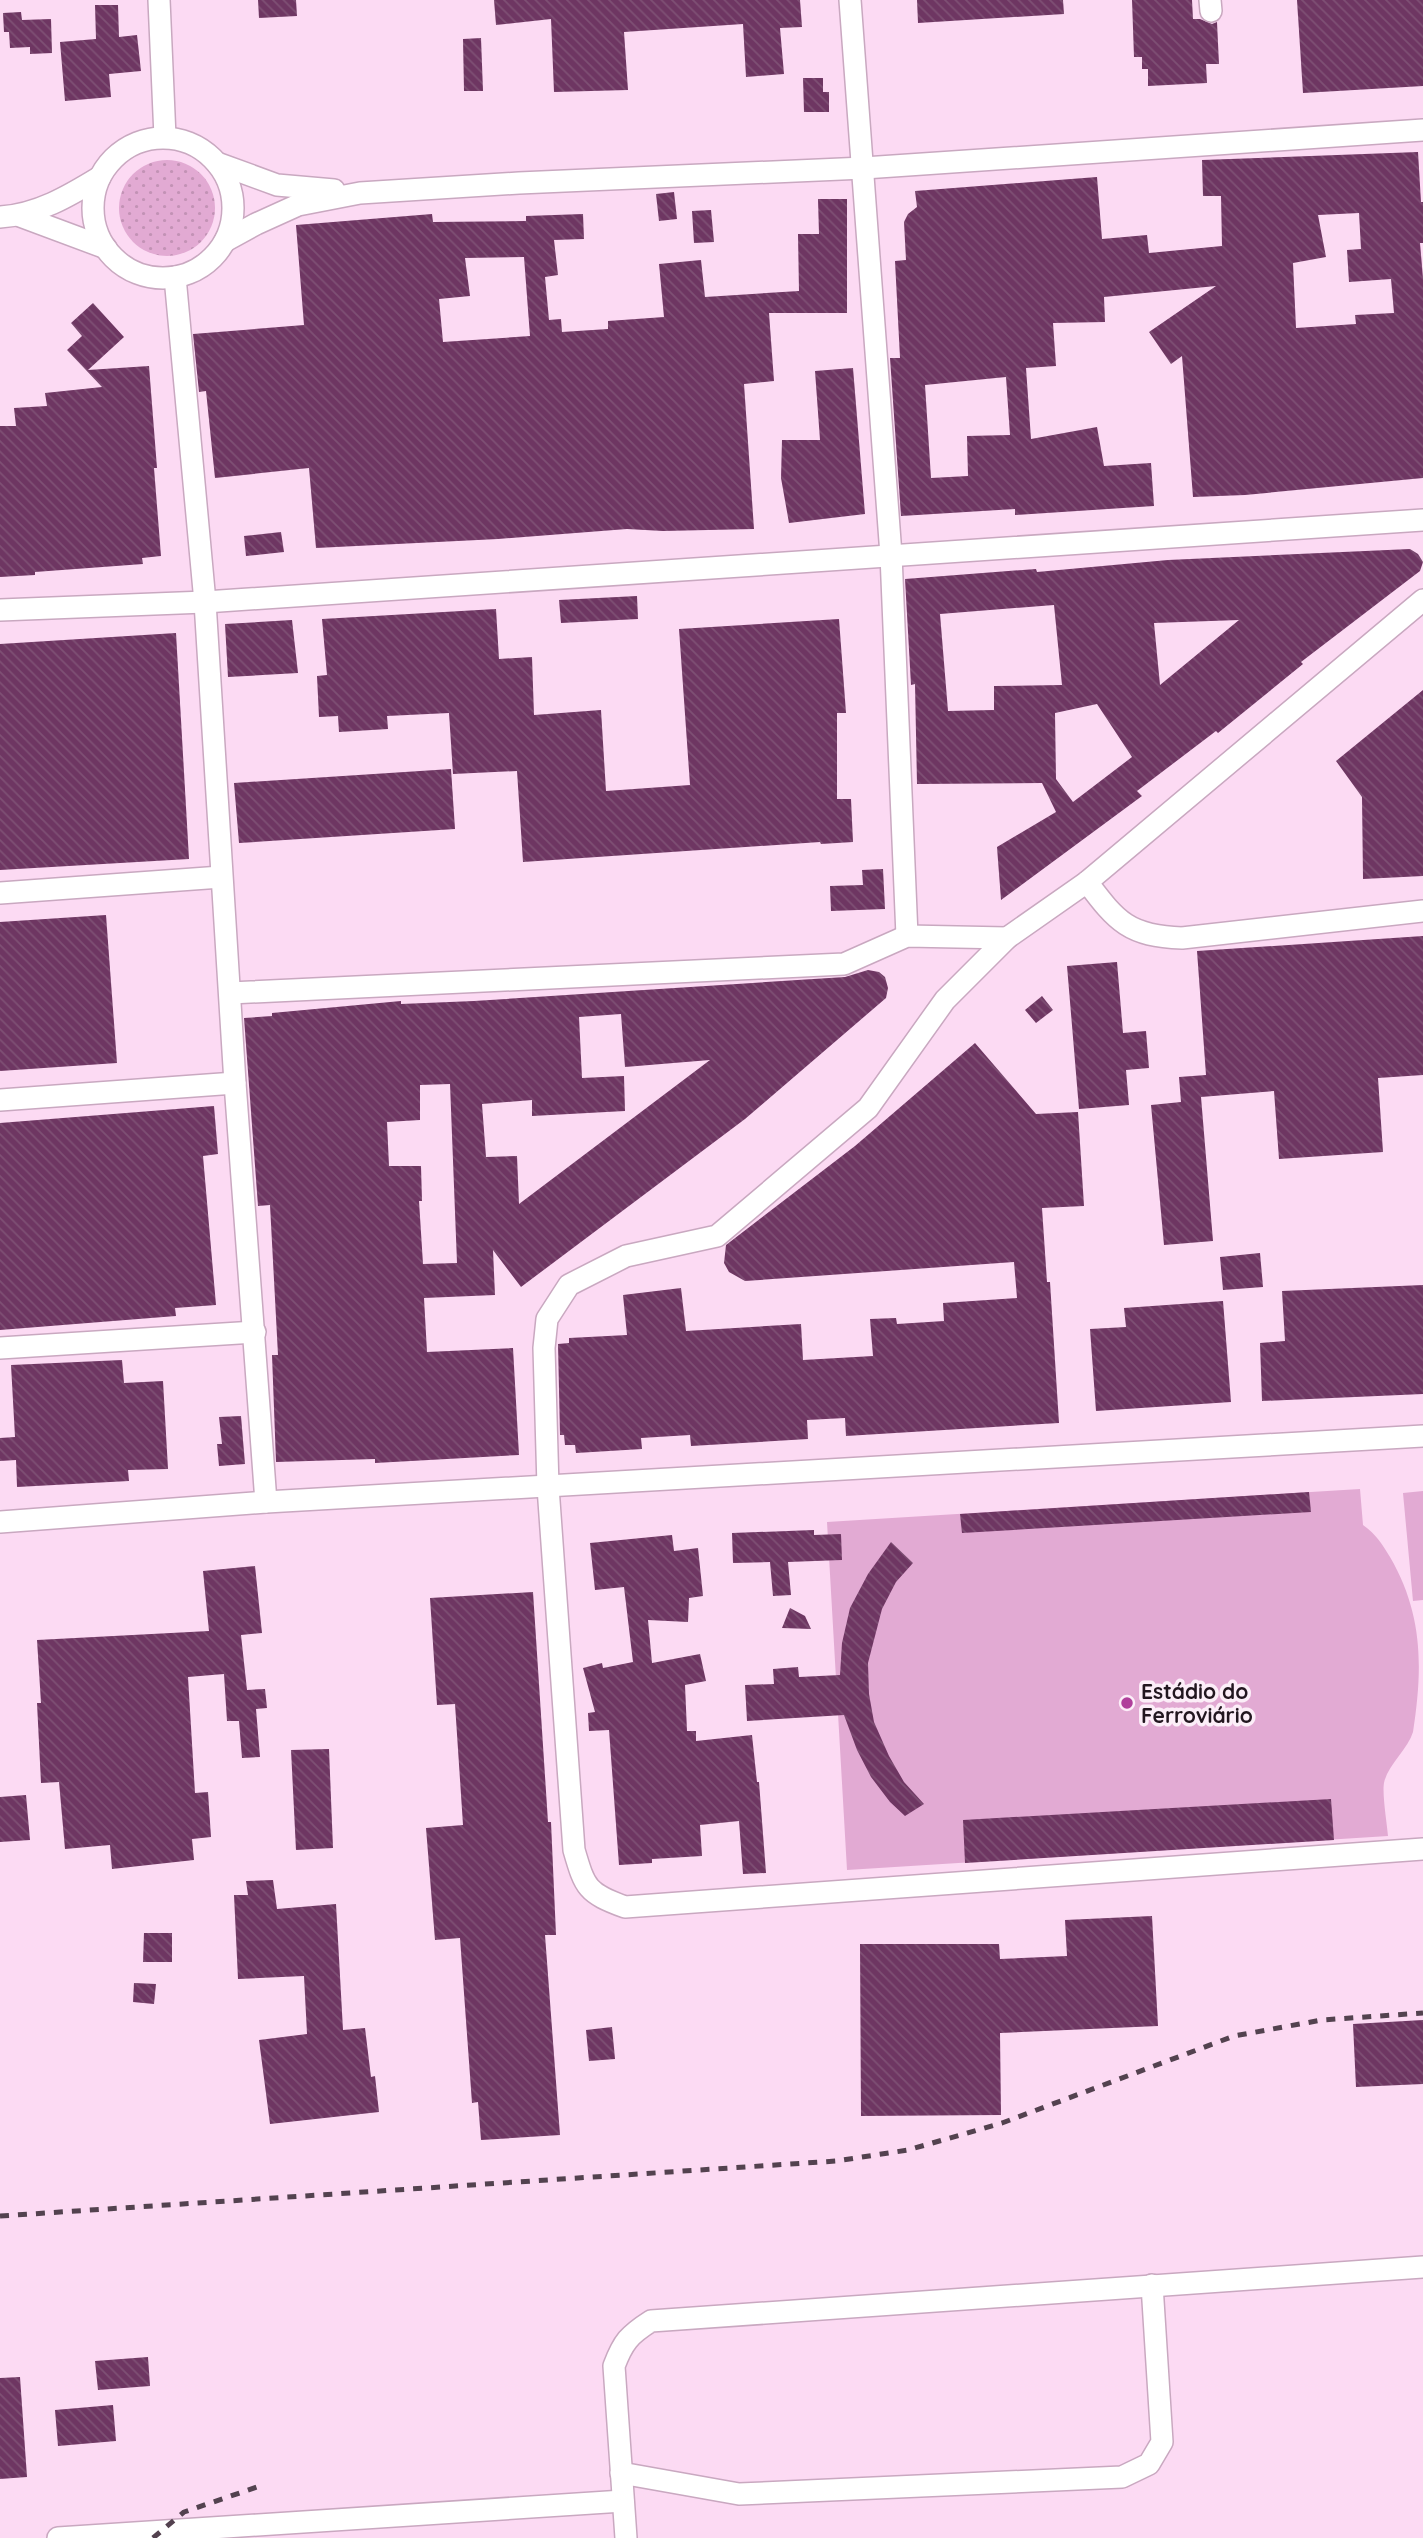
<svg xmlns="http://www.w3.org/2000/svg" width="1423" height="2538" font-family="Quicksand,sans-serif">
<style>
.green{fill:url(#green-dots)}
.pitch{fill:#e2aad3}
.building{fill:url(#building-back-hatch);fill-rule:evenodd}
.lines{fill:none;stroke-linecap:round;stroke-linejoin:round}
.minor-casing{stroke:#c9a8c0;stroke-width:24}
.minor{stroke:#fff;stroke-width:21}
.rail{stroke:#53424f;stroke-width:5;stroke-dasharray:9 9;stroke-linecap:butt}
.poi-dot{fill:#b03f9b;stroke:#fceef8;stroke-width:2.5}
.labels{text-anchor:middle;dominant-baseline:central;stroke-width:7;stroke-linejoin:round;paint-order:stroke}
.poi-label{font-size:21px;font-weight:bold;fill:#22161f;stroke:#fceef8;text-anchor:start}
</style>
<defs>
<pattern id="green-dots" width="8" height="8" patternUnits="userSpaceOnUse" patternTransform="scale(1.75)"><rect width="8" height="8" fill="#e2aad3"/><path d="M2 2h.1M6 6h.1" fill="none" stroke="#c292b5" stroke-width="1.8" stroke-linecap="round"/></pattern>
<pattern id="building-back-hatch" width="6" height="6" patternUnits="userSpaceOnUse" patternTransform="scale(1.75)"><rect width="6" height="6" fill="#6e3662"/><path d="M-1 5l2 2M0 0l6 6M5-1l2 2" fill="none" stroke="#7e5074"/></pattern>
</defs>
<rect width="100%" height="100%" fill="#fcdaf3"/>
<circle class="green" cx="167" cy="208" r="48"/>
<g class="pitch">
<path d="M 1360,1489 L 1363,1525 C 1376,1534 1382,1544 1390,1557 C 1423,1614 1423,1667 1413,1732 C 1408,1749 1387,1766 1384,1783 C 1382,1794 1387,1824 1388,1836 L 847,1870 L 827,1522 Z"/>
<polygon points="1423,1491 1423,1600 1413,1601 1403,1493"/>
</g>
<g class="building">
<polygon points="258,0 296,0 297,16 259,18"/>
<polygon points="494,0 800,0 802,27 780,28 784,74 746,77 743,24 624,32 628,90 554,92 551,19 496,25"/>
<polygon points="917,0 1063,0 1064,14 918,23"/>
<polygon points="1132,0 1192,0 1193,19 1200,19 1212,24 1217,22 1219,64 1206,64 1207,83 1148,86 1148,69 1142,69 1142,57 1134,57"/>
<polygon points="1297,0 1423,0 1423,86 1303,93"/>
<polygon points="95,5 118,5 119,37 137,35 141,71 109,74 111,97 65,101 60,42 96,39"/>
<polygon points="21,12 22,20 51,19 52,53 30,54 30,47 10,48 9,32 4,32 3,13"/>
<polygon points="481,38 483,91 464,91 463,39"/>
<polygon points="803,78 823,78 823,92 829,92 829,112 804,112"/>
<path d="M 1418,152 L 1421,202 L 1423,202 L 1423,243 L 1420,243 L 1423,278 L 1423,478 L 1245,495 L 1193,497 L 1182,356 L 1171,364 L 1149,332 L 1216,286 L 1104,297 L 1105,322 L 1053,323 L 1056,366 L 1026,368 L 1031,439 L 1097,427 L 1104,466 L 1151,463 L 1154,506 L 1015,515 L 1015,509 L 901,516 L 890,358 L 900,358 L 895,261 L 906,260 L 904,222 L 908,214 L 917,207 L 915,191 L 1097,177 L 1102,239 L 1147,235 L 1149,253 L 1222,246 L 1221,196 L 1203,196 L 1202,160 ZM 1359,213 L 1361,249 L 1347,250 L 1349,282 L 1391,279 L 1394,313 L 1355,315 L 1356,324 L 1296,328 L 1293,263 L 1326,257 L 1318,215 ZM 1006,377 L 1010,435 L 967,436 L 968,476 L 931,478 L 925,385 Z"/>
<polygon points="674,192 677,219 659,221 656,194"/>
<path d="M 818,199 L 847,199 L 847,313 L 769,313 L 774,381 L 744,384 L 754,529 L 663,531 L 627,529 L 498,539 L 316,548 L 309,468 L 215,478 L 206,391 L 199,392 L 193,334 L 304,325 L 296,225 L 432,214 L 433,222 L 526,221 L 526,216 L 583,214 L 584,239 L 554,240 L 558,275 L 545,277 L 549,320 L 561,319 L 562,332 L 608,329 L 608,321 L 664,317 L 659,264 L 701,260 L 705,297 L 799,291 L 798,234 L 819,234 ZM 524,257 L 530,336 L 443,342 L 439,299 L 470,296 L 465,258 Z"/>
<polygon points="711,210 714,242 694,243 692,211"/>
<polygon points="93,303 124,337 88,370 149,366 157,468 154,468 161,556 142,558 143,564 35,572 35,575 0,577 0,426 16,426 14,408 47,406 45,393 102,387 67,350 82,336 71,323"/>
<polygon points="853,368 865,514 789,523 781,478 782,440 820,440 815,371"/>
<polygon points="281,532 284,552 246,556 244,536"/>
<path d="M 1410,549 L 1418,554 L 1423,562 L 1420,571 L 1301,662 L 1303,664 L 1218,733 L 1216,731 L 1137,791 L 1142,796 L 1001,900 L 997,847 L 1056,812 L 1042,783 L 917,784 L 915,684 L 911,685 L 905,579 L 1036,569 L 1037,572 L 1168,560 ZM 1054,605 L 1062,685 L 994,686 L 994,710 L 948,711 L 940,614 ZM 1239,620 L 1160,685 L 1154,623 ZM 1097,704 L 1132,757 L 1073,802 L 1056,779 L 1055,713 Z"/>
<polygon points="637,596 638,619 561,623 559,600"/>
<polygon points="496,609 499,659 532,657 534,715 601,710 606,791 690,785 679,629 839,619 846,713 837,713 837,799 851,799 853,842 821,844 820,842 523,862 517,771 453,774 449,713 387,716 388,729 339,732 338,716 319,717 317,676 327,675 322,619"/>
<polygon points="292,620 298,673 228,677 225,624"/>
<polygon points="176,633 189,859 0,870 0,644"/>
<polygon points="1423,690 1423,876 1363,879 1362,797 1336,761"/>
<polygon points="451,769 455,829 239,843 234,783"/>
<polygon points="883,869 885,909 831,911 830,886 863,885 862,870"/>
<polygon points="106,915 117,1063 0,1071 0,922"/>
<polygon points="1423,936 1423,1075 1378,1078 1383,1152 1279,1159 1274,1091 1201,1097 1213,1241 1164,1245 1151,1105 1181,1102 1179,1077 1206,1075 1197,951"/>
<polygon points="1117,962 1123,1033 1146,1031 1149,1068 1126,1070 1129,1105 1079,1109 1067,966"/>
<path d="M 868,970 L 879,972 L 885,977 L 888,988 L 886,998 L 745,1119 L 521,1287 L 493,1250 L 495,1295 L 424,1298 L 427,1352 L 513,1348 L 519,1455 L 375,1463 L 375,1459 L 276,1462 L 272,1355 L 278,1355 L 270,1205 L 258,1206 L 244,1018 L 272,1016 L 272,1013 L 401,1001 L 401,1004 L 474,1001 L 845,977 ZM 621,1014 L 625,1067 L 710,1060 L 519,1204 L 517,1156 L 486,1157 L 482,1104 L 532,1100 L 532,1116 L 625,1111 L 624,1076 L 582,1078 L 579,1017 ZM 450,1084 L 457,1263 L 423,1264 L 419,1201 L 422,1201 L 421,1166 L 389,1166 L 387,1122 L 420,1120 L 420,1085 Z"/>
<polygon points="1042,996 1053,1010 1036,1023 1025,1010"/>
<polygon points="975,1043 1036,1114 1078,1112 1084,1206 1042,1208 1047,1282 1050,1282 1059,1423 846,1436 845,1418 807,1420 808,1439 691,1446 690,1435 641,1438 642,1449 576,1453 575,1445 565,1445 564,1435 560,1435 558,1344 569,1343 569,1338 627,1335 623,1295 681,1288 686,1331 801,1324 803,1360 873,1356 870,1319 896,1318 897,1324 944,1321 943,1303 1017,1298 1014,1262 745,1281 729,1272 724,1263 726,1245 855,1146"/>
<polygon points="214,1106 218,1154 203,1156 216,1305 175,1308 176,1316 0,1330 0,1123"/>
<polygon points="1260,1253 1263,1287 1223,1290 1220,1257"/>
<polygon points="1423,1285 1423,1394 1262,1401 1260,1343 1285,1341 1282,1291"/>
<polygon points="1223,1301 1231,1402 1096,1411 1090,1329 1126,1327 1124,1308"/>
<polygon points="122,1360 124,1383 163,1381 168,1469 128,1470 129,1481 17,1487 16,1460 0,1461 0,1438 15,1437 11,1365"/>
<polygon points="241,1416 245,1464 219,1466 217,1444 222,1444 219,1417"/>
<polygon points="1309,1492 1311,1512 962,1533 960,1514"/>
<polygon points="814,1530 814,1535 841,1534 842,1560 788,1562 791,1595 773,1596 770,1562 733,1563 732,1533"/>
<polygon points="672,1535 674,1551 698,1548 703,1596 689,1598 688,1622 648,1620 652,1663 700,1654 706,1681 685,1685 687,1731 696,1731 696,1741 752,1735 757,1782 759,1782 766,1873 743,1874 739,1821 700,1825 702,1856 652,1859 652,1863 619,1865 609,1730 589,1731 588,1713 595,1712 583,1668 602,1663 603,1668 633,1662 624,1587 595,1590 590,1543"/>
<polygon points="891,1542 913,1563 896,1582 882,1609 868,1663 869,1694 874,1722 889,1756 904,1782 924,1804 905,1816 890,1802 871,1777 857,1750 844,1715 747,1721 745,1685 774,1684 773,1669 798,1667 799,1677 840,1675 842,1643 850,1608 868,1574"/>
<polygon points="255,1566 262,1633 241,1635 247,1690 265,1689 267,1708 256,1709 260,1757 242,1758 239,1721 227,1721 224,1674 188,1677 195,1793 208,1792 211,1837 192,1839 194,1860 112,1869 110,1845 65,1849 59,1782 41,1783 37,1703 41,1703 37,1640 209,1631 203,1571"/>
<polygon points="533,1592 548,1822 551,1822 556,1935 545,1935 560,2135 481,2140 478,2102 472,2103 460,1938 435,1940 426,1828 463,1825 455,1704 437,1705 430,1598"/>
<polygon points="790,1608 805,1616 811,1629 782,1628"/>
<polygon points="329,1749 333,1848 296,1850 291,1750"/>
<polygon points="26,1795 30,1840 0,1842 0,1797"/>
<polygon points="1331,1799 1334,1840 965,1863 963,1820"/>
<polygon points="273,1880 277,1909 336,1904 343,2030 365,2028 371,2077 375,2076 379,2112 270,2124 259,2040 307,2034 304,1976 238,1979 234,1895 248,1895 246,1881"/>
<polygon points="1152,1916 1158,2026 1000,2033 1001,2115 861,2116 860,1944 999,1944 1000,1959 1067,1956 1065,1920"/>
<polygon points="144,1933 172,1933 172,1962 143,1962"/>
<polygon points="134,1983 156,1984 154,2004 133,2002"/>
<polygon points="1423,2020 1423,2084 1356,2087 1353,2024"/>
<polygon points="612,2027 615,2059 589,2061 586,2030"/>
<polygon points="148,2357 150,2386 98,2390 95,2361"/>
<polygon points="20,2377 27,2477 0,2479 0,2378"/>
<polygon points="113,2405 116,2441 58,2446 55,2410"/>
</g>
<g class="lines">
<defs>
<g id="minor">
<polyline points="159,0 165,137"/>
<polyline points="850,0 891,555 907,936"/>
<polyline points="1210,0 1211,11"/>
<circle cx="163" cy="208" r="70"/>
<polyline points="217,163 277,185 334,190"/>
<polyline points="20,216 106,248"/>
<path d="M 0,217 C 37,215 69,196 100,177"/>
<polyline points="225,241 256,224 298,205 360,193 519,183 864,168 1423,130"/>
<polyline points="175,277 205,602 235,1083 266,1502"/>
<path d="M 1423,600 L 1087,882 L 1007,938 L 945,1000 L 868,1108 L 717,1236 L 626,1256 L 569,1285 L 547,1319 L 544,1348 L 548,1487 L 574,1850 C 585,1888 587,1893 625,1907 L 1423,1849"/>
<polyline points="0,610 205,602 1423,520"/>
<path d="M 1087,882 C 1117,922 1129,936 1182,938 L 1423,911"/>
<polyline points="0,893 221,877"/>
<polyline points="230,993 844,964 907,936 1007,938"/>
<polyline points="0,1100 235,1083"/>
<polyline points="0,1348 255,1332"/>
<polyline points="0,1522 266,1502 1423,1436"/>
<polyline points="621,2473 739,2494 1122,2477 1149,2464 1162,2442 1152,2285"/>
<polyline points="58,2538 623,2501"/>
<path d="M 626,2538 L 614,2366 C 623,2342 629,2335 651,2321 L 1423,2267"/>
</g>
</defs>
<use href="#minor" class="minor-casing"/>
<use href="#minor" class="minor"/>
<g class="rail">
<polyline points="0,2216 836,2161 908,2150 1002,2123 1234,2036 1322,2020 1423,2013"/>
<polyline points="153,2538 184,2512 260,2486"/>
</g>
</g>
<circle class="poi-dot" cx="1127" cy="1703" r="7"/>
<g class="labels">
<g class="poi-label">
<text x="1141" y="1691">Estádio do<tspan x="1141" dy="24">Ferroviário</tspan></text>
</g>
</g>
</svg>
